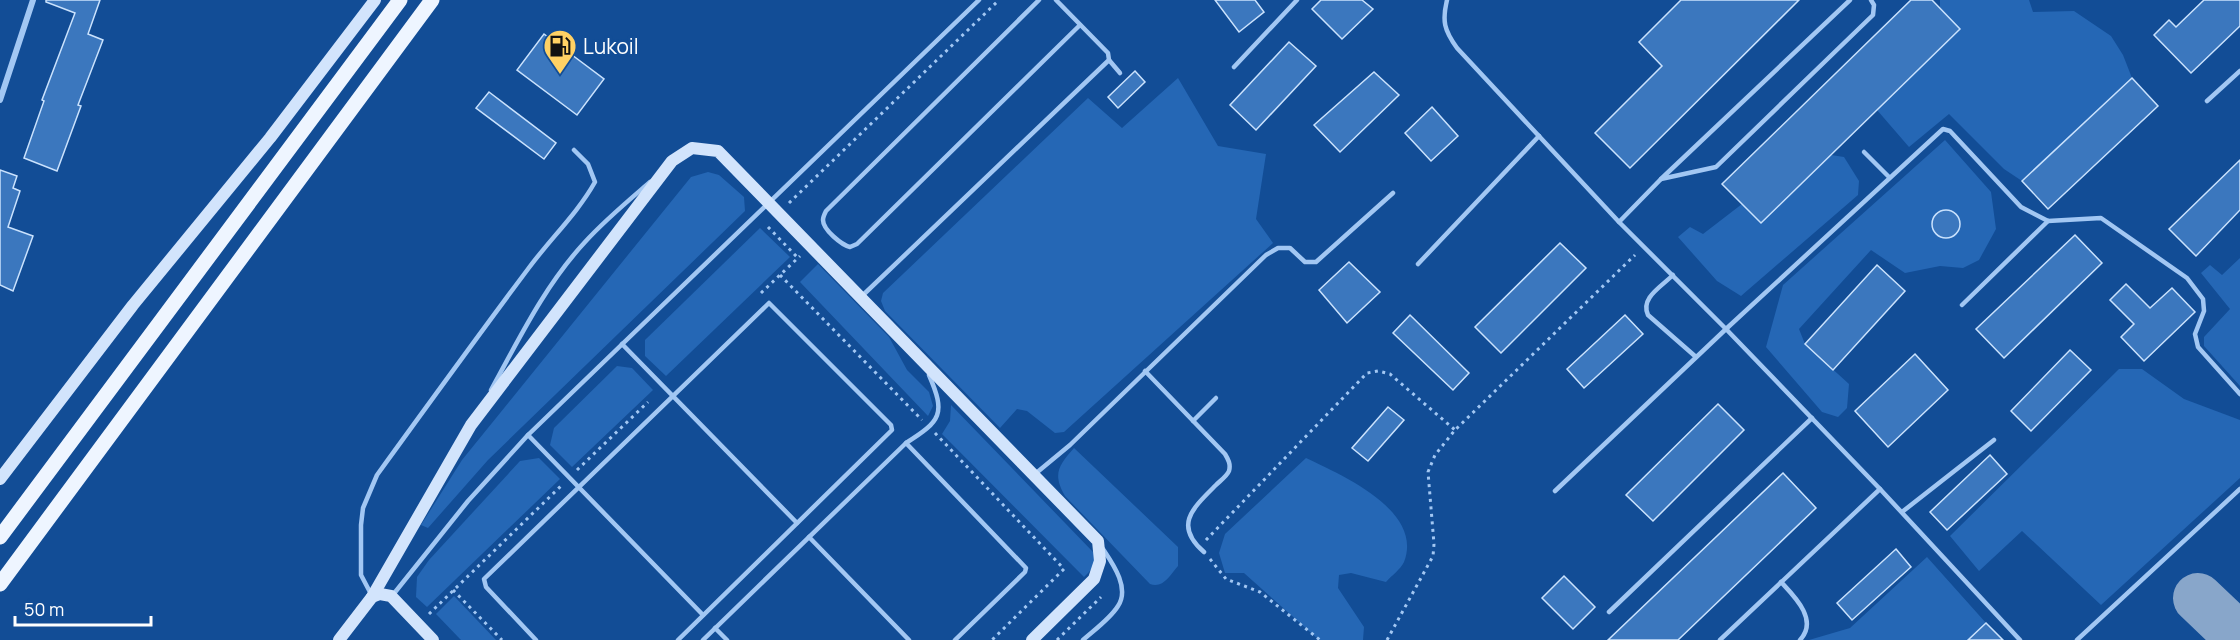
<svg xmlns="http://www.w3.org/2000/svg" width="2240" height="640" font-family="Manrope,sans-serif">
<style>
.green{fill:#2567b5}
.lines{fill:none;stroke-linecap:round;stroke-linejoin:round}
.taxiway{stroke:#88a6ca;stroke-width:50}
.building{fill:#3b77be;stroke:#cae2fd;stroke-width:1.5}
.path{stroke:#a2c7f3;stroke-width:3;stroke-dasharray:3 4.5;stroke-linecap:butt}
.lane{stroke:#a2c7f3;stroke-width:4.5}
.street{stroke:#a2c7f3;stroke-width:6}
.secondary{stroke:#d2e4fc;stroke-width:12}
.primary{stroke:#eef5ff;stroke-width:15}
.labels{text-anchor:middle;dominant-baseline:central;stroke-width:6;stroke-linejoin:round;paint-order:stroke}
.poi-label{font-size:21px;fill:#fff;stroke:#124d96;text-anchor:start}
</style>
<rect width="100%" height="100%" fill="#124d96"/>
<g class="green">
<polygon points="1940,0 2029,0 2033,12 2074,11 2111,36 2123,55 2132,78 2022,181 2004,169 1949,114 1909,147 1877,110 1960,29 1940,9"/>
<polygon points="1178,78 1218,146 1266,154 1256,219 1273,243 1064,432 1055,433 1027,411 1017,409 1000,428 885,311 881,301 883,293 1088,98 1122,128"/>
<polygon points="1945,140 1991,192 1996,229 1979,260 1963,268 1940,266 1905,273 1871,250 1799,329 1805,344 1849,384 1847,408 1838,417 1822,412 1766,347 1783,285"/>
<polygon points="1831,155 1844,157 1859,181 1858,195 1741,296 1717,281 1678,237 1690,227 1703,234 1742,204 1761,223"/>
<polygon points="708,172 719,175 744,197 745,211 488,460 428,528 421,525 462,460 691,177"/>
<polygon points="760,228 790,257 666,376 645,356 645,340"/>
<polygon points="2240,258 2240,386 2204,346 2204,337 2230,309 2201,273 2210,265 2222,275"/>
<polygon points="818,264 889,337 907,370 929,392 933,406 928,416 800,282"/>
<polygon points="617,366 632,368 653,390 572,467 550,445 554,428"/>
<polygon points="2119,369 2142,369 2184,399 2240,420 2240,478 2101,605 2022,531 1979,571 1950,536"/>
<polygon points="951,405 1094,553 1094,567 1084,577 942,434 950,421"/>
<path d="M 1074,448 L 1178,547 L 1178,566 C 1170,575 1163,589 1150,584 L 1065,496 C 1052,474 1059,465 1074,448 Z"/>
<polygon points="539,458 560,479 427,607 416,597 417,577 429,560 520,461"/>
<path d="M 1306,458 C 1342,475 1424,511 1404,562 C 1401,569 1391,576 1386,582 L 1351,573 L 1339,575 L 1338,588 L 1364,627 L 1363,640 L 1319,640 L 1244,573 L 1225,573 L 1219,553 L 1225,534 Z"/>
<polygon points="1927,557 1986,623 1968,640 1809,640 1850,628"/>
<polygon points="454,596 496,640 461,640 436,614"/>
</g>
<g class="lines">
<polyline class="taxiway" points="2198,598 2240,638"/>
</g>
<g class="building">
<polygon points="46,0 100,0 88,34 103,40 78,105 81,106 57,171 24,158 44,101 42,100 75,13 46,2"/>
<polygon points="1215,0 1255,0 1264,12 1239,32"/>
<polygon points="1321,0 1362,0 1373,9 1342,39 1312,9"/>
<polygon points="1681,0 1799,0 1630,168 1595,133 1662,66 1639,42"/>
<polygon points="1911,0 1932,0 1960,29 1761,223 1722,184"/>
<polygon points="2204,0 2240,0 2240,26 2191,73 2154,35 2169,20 2176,27"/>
<polygon points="544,34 604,79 577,115 517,70"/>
<polygon points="1289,42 1316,66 1256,130 1230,105"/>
<polygon points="1135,71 1145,82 1118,108 1108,97"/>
<polygon points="1374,72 1399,95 1340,152 1314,125"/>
<polygon points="2132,78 2158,106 2048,209 2022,181"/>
<polygon points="489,92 556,143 544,159 476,108"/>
<polygon points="1432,107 1458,136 1431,161 1405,133"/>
<polygon points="2240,160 2240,210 2196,256 2169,229"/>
<polygon points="0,170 17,176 13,188 20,191 8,227 33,236 13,291 0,285"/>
<circle cx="1946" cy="224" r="14"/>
<polygon points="2075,235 2102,263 2004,358 1976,329"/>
<polygon points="1560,243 1586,268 1501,353 1475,327"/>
<polygon points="1349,262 1380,292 1347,323 1319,290"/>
<polygon points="1877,265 1905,291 1833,370 1805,344"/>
<polygon points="2126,284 2150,308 2172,288 2195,312 2144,361 2121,337 2134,324 2110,300"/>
<polygon points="1410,315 1469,373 1453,390 1393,333"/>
<polygon points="1625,315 1643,334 1584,388 1567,369"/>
<polygon points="2070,350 2091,370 2031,431 2011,411"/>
<polygon points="1915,354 1948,390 1888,447 1855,411"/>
<polygon points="1718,404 1744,430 1653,521 1626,495"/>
<polygon points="1388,407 1404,420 1368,461 1352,448"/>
<polygon points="1990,455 2007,474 1947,530 1930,512"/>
<polygon points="1783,473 1816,508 1678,640 1608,640"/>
<polygon points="1896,549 1911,567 1852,620 1837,603"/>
<polygon points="1564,576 1595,607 1573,629 1542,598"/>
<polygon points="1986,623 2003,640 1968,640"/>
</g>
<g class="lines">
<g class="path">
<polyline points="789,203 999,0"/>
<polyline points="768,227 798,258"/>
<polyline points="780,275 922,420"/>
<polyline points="761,293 800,256"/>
<polyline points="935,433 1064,569 992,640"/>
<polyline points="577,470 648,402"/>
<polyline points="1206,540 1367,373 1378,371 1390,374 1455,430"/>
<polyline points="1210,559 1226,579 1260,592 1320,640"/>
<polyline points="453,590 502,640"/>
<polyline points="429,614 562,485"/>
<polyline points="1057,640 1101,597"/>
<polyline points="1387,640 1433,556 1434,544 1428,472 1435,455 1455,430 1635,255"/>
</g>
<g class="lane">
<path d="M 1039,0 L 826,211 C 825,213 823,218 823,220 C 823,230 842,245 850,247 L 857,244 L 1080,25"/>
<path d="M 1447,0 C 1442,21 1444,30 1457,48 L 1619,222 L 1726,329 L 1880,489 L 2020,640"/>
<polyline points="1109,60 1120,73"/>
<polyline points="1234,67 1297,0"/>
<polyline points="2207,101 2240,71"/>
<polyline points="1864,152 1889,177"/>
<polyline points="1661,179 1716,167 1873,15 1874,5 1871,0"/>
<polyline points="1619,222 1661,179 1850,0"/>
<polyline points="1418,264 1539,136"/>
<path d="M 1673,275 C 1661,287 1640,298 1648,315 L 1696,357"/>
<polyline points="862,296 1109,60 1108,53 1056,0"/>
<polyline points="1962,305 2048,221"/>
<polyline points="622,344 797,523"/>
<path d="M 1145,371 L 1225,454 C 1228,459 1231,464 1229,471 C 1227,476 1220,481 1216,485 C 1193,508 1173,525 1204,552"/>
<path d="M 491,390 C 519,339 545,285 585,242 C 605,220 628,201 650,182"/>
<polyline points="1193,421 1216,398"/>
<polyline points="528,435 703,615"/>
<polyline points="906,443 1026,568 1025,572 955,640"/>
<polyline points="1035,474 1070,445 1266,255 1278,248 1290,248 1305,262 1316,262 1393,193"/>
<polyline points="1555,491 1726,329 1943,129 1950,131 2021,207 2048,221 2101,218 2187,278 2203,299 2204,311 2195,334 2198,347 2240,394"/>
<polyline points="1902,512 1994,440"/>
<polyline points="809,537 909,640"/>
<path d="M 1781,582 C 1794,596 1819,620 1800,640"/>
<path d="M 371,594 L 361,575 L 361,525 L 363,508 L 377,475 C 427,406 477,337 528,269 C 550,239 577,214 595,182 L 588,164 L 574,150"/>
<polyline points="392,596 468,501 528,435 979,0"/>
<polyline points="1609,612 1812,418"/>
<polyline points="715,628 727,640"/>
<polyline points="536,640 486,587 484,579 769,303 891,425 892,430 678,640"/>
<path d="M 703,640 L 906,443 C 941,421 946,414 929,375"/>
<path d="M 1083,640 C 1094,630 1110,619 1118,606 C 1130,588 1113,564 1103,549"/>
<polyline points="1720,640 1880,489"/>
<polyline points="2077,640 2240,489"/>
</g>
<polyline class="street" points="0,100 33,0"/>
<g class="secondary">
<polyline points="0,479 133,305 270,138 375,0"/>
<polyline points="372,597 380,594 391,596 433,640"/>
<polyline points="339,640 372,597 471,425 672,161 692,148 718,151 1098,541 1100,561 1094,579 1032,640"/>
</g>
<g class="primary">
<polyline points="0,537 400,0"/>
<polyline points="0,584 432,0"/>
</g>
</g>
<defs>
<symbol id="fuel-pin" viewBox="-11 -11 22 30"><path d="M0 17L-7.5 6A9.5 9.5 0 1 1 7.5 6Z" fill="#ffd164" stroke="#124d96"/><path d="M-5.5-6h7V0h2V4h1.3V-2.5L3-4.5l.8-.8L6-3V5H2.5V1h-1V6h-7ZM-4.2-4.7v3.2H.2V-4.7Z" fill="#111"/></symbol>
</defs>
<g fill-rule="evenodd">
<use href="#fuel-pin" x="541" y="27" width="38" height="52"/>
</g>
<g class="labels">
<g class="poi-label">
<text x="583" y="46">Lukoil</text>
</g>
</g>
<path d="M15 616v9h136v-9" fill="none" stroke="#ffffff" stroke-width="3"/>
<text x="24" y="616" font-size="18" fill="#ffffff" stroke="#124d96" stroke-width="4.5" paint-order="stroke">50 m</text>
</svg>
